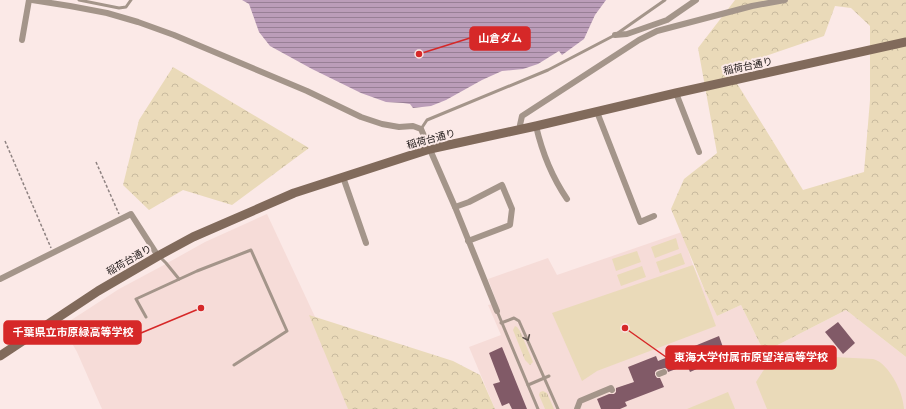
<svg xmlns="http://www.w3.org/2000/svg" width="906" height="409" font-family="'PT Serif','Noto Sans JP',serif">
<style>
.built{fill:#f6dcd8}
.grass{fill:url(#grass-tufts)}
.forest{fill:url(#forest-crowns);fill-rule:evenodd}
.garden{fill:#eadab9}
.water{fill:url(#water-rules)}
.building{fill:#815a67}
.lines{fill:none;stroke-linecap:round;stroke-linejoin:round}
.path{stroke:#8e8281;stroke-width:1.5;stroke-dasharray:3 2;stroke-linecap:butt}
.lane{stroke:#a4958a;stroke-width:3}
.street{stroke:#a4958a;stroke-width:6}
.secondary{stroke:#816a5b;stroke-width:9}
.oneway{stroke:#5b514c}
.labels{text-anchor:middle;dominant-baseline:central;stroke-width:4;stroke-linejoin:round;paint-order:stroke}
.street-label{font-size:10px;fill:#201a19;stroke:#fbe9e7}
.leader{fill:none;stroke:#d62828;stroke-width:1.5}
.callout-dot{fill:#d62828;stroke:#fbe9e7;stroke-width:1.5}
.callout{fill:#d62828;stroke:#d62828;stroke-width:1.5}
.callout-label{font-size:11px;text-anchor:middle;font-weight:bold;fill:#fff}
</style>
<defs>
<pattern id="grass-tufts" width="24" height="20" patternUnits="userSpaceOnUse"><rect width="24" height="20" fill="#eadab9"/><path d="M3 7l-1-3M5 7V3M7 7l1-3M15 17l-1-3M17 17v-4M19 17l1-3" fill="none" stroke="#c8ba9e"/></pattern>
<pattern id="forest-crowns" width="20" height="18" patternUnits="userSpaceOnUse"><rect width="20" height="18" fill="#eadab9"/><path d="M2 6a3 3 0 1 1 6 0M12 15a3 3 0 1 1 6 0" fill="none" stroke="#c8ba9e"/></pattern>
<pattern id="water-rules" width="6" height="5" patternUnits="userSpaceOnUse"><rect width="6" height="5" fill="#bb9db9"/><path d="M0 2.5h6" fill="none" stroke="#987f96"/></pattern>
</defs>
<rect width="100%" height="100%" fill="#fbe9e7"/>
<g class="built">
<polygon points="267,214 358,409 102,409 77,352 62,326 119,289 162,266 205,242"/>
<polygon points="682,232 693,265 705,291 717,316 741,305 764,352 846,310 906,357 906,409 495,409 469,347 501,335 488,305 497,303 488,279 548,258 557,275"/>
</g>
<g class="grass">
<polygon points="515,326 517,327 520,331 533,362 530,365 525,360 513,330"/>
<polygon points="543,391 547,393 554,409 545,409 539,395 540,392"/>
</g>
<g class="forest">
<path d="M 735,0 L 906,0 L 906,357 L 846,310 L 764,352 L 741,305 L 717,316 L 705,291 L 671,209 L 684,179 L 717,153 L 698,48 ZM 835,6 L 851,8 L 870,26 L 870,100 L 864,172 L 803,190 L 728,69 L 824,36 Z"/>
<polygon points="173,67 309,148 232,205 183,190 149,210 123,185 139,120"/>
<polygon points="309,315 453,361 480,375 495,409 348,409"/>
</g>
<g class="garden">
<polygon points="676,238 679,249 655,258 651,247"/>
<polygon points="637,251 641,262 616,271 612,259"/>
<polygon points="681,253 685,264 660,273 656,262"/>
<polygon points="693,265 716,326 597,371 582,381 552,313"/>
<polygon points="642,266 646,277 621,286 617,275"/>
<path d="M 774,354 L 873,359 C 876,360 879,361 881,363 C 893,373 903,393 904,409 L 767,409 L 756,382 Z"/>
<polygon points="728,392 735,409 687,409"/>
</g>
<polygon class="water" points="242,0 606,0 595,15 584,39 562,55 559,51 538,64 523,69 502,71 482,80 446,100 431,106 413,108 410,104 403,103 386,102 361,93 312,69 270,46 259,32 249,4"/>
<g class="building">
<polygon points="838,322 855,343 843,354 825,332"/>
<polygon points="719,336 724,350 704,358 706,365 690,372 687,365 668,372 667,369 665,368 657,370 655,372 655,375 657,378 660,378 664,387 625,402 627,406 620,409 601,409 597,399 609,394 614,394 616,392 616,388 634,382 628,367 656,356 658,361"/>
<polygon points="502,347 527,409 512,409 509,403 502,406 493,384 500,382 489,353"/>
</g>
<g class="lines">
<g class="path">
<polyline points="5,141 51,248"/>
<polyline points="96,162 119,214"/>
</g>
<g class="lane">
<polyline points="79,0 119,8 126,7 131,0"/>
<polyline points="421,129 427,120 548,70 615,35 665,0"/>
<polyline points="159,256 166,263 179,279"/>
<polyline points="497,311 538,409"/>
<polyline points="146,317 136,299 197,271 251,250 287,331 234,365"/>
<polyline points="501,323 514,318 519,321 558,409"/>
<polyline points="528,385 549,376"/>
</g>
<g class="street">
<polyline points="32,0 70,6 107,13 138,22 174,35 307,91 361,117 382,124 399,127 413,126 421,129 455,207 497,311"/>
<polyline points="615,35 627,34 667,20 696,0"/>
<polyline points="22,40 29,0"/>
<polyline points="676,93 699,152"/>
<polyline points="597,112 640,222 654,216"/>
<path d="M 536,126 C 542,152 552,177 567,199"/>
<polyline points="521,129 520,125 522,116 639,40 657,31 752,6 785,0"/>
<polyline points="343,177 366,243"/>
<polyline points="455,207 469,202 502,185 512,209 510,225 468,241"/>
<polyline points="0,279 131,214 158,256"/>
<polyline points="659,374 664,372"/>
<polyline points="577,409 580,401 611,388 612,390"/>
</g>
<polyline class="secondary" points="0,356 98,291 158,256 193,237 294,193 430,149 536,126 676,93 906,42"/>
</g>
<defs><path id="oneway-chevron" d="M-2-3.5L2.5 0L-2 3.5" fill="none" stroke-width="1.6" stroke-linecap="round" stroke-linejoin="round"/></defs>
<use class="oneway" href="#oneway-chevron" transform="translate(527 338) rotate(66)"/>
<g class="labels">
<g class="street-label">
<text transform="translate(748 66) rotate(-12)">稲荷台通り</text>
<text transform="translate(431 139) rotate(-15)">稲荷台通り</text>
<text transform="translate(129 260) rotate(-30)">稲荷台通り</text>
</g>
</g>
<path class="leader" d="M419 54L470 38M201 308L141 333M625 328L666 357"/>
<g class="callout-dot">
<circle cx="419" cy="54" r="4"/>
<circle cx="201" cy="308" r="4"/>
<circle cx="625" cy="328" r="4"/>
</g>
<g class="callout">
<rect x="470" y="27" width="60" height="23" rx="4"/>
<rect x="4" y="321" width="137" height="23" rx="4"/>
<rect x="666" y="346" width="170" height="23" rx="4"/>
</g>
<g class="callout-label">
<text x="500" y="42">山倉ダム</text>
<text x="73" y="336">千葉県立市原緑高等学校</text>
<text x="751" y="361">東海大学付属市原望洋高等学校</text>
</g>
</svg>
